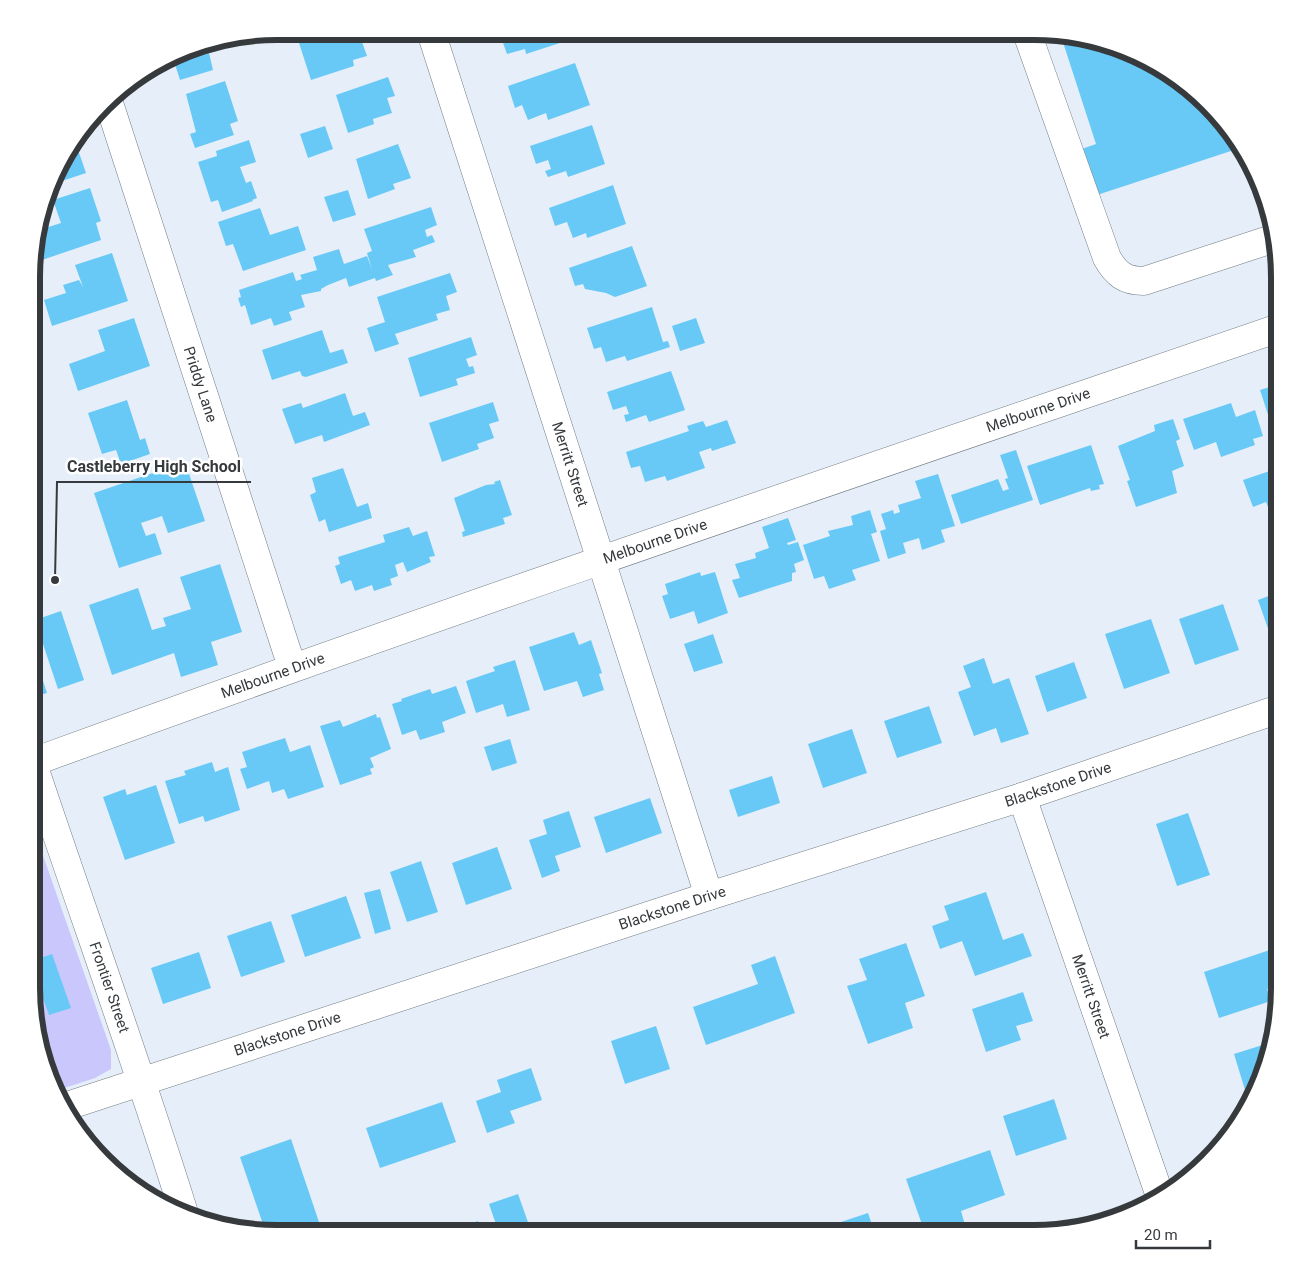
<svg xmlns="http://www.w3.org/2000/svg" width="1311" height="1265" font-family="Roboto,sans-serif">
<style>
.green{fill:#c9c7fc}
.building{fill:#68c9f6}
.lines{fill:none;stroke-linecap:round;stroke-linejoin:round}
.minor-casing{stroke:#737c84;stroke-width:29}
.minor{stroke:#fff;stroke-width:28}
.labels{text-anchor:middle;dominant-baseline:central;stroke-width:5;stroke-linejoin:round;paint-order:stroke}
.street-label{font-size:15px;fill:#363a3d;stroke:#fff}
.rim{fill:none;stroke:#363a3d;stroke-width:6}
.leader{fill:none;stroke:#363a3d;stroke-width:2}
.callout-dot{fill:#363a3d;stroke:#fff;stroke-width:2}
.callout-label{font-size:16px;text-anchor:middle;font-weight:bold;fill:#363a3d;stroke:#fff;stroke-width:5;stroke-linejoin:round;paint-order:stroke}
</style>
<rect width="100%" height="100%" fill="#e6eff9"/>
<polygon class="green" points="33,827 111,1050 111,1069 95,1078 55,1091 50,1082 32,1004"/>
<g class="building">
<polygon points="330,31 374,32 376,37 362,42 367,56 353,60 354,66 311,80 299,43"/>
<polygon points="490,32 563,32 566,41 526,54 525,49 507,54 502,40 493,42"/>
<polygon points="1060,33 1066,33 1157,64 1229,127 1240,148 1091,197 1076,151 1096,144"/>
<polygon points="214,42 217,51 209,53 213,70 180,80 173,58 198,44"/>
<polygon points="575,63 590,105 548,120 546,113 528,120 522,105 515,108 508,86"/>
<polygon points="388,77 395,96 387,98 392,113 373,119 374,124 348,133 336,95"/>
<polygon points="225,81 238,121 230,124 234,135 195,148 190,134 196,132 186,94"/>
<polygon points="592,125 605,164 568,177 566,171 548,177 545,171 551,169 548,160 536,164 530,146"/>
<polygon points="325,126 333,149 308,158 300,134"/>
<polygon points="249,140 256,162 240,167 246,183 251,181 257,198 252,200 253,201 222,212 218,200 211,202 198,162 217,156 216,151"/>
<polygon points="75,141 86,173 53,184 64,154"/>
<polygon points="398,144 411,178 393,184 395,189 368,199 356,159"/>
<polygon points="613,185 626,224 587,238 586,233 573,238 567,222 555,226 549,208"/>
<polygon points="90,188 101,221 96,223 101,240 36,262 36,231 61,223 53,200"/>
<polygon points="348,190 356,215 333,222 324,197"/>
<polygon points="431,207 437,225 425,230 427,237 432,235 435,242 413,250 416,257 388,265 393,275 376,281 375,278 349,287 346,278 328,285 321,289 321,291 301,295 305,307 289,312 292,320 274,326 271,318 251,325 245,305 241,307 238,298 241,297 239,290 293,272 296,281 302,279 300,275 317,270 313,257 339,249 344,264 367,256 372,270 367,253 372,251 364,229"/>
<polygon points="260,208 270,235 298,226 306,250 243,271 233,244 226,246 218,222"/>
<polygon points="632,246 647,286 615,297 606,293 585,289 583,284 575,286 569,268"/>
<polygon points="112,253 128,301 52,326 44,300 66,293 63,285 79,280 83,287 75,265"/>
<polygon points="450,273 457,292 446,296 450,310 436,314 438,320 395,334 399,344 375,352 367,328 385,322 377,297"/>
<polygon points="652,307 663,342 668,341 670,347 627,361 625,356 606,362 601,347 594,349 587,328"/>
<polygon points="134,318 150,366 78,391 69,364 105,351 98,330"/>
<polygon points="696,318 705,343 680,351 672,326"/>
<polygon points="322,330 330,353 343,349 348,363 306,377 302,376 300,371 272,380 262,350"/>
<polygon points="471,337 477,355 466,359 469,367 473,366 475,373 456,379 458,385 420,397 408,358"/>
<polygon points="671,371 685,410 649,422 646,415 626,422 624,415 629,414 626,406 613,410 607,392"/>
<polygon points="1279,384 1279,428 1273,430 1260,390"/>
<polygon points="345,393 353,416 365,412 370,425 324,442 322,435 295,444 282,409 301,403 303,408"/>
<polygon points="127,400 140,440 145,438 150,454 121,464 116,450 102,454 88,413"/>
<polygon points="493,402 499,421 489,424 494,438 477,444 479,449 442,462 429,423"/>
<polygon points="1231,403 1236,417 1255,410 1263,436 1253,439 1255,445 1221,457 1216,442 1194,450 1183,419"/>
<polygon points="1173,419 1180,439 1176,441 1184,466 1172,471 1177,493 1136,507 1127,481 1130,480 1118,446 1155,431 1154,425"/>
<polygon points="727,420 736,443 712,451 711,448 699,452 705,468 667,481 665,476 645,482 640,466 631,468 626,452 689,431 687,426 703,421 706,427"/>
<polygon points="1091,445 1104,484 1099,485 1100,489 1091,491 1090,488 1040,505 1027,466"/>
<polygon points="1016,450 1033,500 961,524 951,495 998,479 1003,491 1009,489 1005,479 1008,478 1000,455"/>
<polygon points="185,462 205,521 168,533 162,516 141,523 146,536 155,533 162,554 119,568 94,493"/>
<polygon points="343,468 357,507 368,503 372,518 329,532 325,519 319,522 310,495 316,492 312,478"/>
<polygon points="1276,469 1279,479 1279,509 1270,512 1266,502 1253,507 1243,480"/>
<polygon points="938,474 955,526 941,530 945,542 922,550 919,538 903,543 906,553 888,559 880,531 886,529 881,514 893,510 894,514 900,512 898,505 921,498 915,481"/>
<polygon points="500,480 512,515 503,518 505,524 463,537 462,532 465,531 454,498 486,485 495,484 494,482"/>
<polygon points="870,510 877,532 871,534 880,561 852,570 856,580 829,589 824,576 814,579 803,545 830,536 828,531 853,525 851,516"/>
<polygon points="788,518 796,540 787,543 788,545 798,542 804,560 794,564 796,572 792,573 792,581 739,598 732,580 740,578 735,564 756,558 755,553 769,548 762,527"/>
<polygon points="409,527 413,536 427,531 435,556 429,557 431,562 407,572 403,562 395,565 398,576 390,579 392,585 374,591 372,585 355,591 351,580 341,584 335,566 340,564 338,557 385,542 383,535"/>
<polygon points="220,564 242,632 211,642 218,665 181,677 174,653 112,675 89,605 138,588 152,630 166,626 163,618 191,609 180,577"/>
<polygon points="700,572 701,576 715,572 728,613 698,624 694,611 670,619 662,596 668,594 665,584"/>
<polygon points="1279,592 1279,638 1272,640 1258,600"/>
<polygon points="1223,604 1239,650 1195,665 1179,619"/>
<polygon points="61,611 84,680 58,689 35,620"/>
<polygon points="1151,619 1170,673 1124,689 1105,634"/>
<polygon points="574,632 579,645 591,640 602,673 599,674 604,690 583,697 577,681 544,691 529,647"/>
<polygon points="713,634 723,663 694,672 684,644"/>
<polygon points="34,653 47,693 33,697"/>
<polygon points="984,658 993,684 1009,678 1029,734 1001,743 996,728 974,736 958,692 971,687 963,666"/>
<polygon points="515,660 530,710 507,717 503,704 476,713 466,681 495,671 493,667"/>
<polygon points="1074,662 1087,698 1047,712 1035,676"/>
<polygon points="456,686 466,713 442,722 445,732 420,740 416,730 402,735 392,704 402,701 401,699 430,689 432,694"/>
<polygon points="929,706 942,743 897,758 884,721"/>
<polygon points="376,714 377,718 380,717 391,749 370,758 374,767 370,769 372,774 340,785 320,726 340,720 343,727"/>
<polygon points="852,729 867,773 823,788 808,744"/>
<polygon points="285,738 290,752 310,745 324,787 288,799 284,789 272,793 269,781 247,789 240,769 247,767 242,752"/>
<polygon points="510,739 517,763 492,771 484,747"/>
<polygon points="212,762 215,772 228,767 240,810 205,822 203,816 179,824 165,781 186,775 184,771"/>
<polygon points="772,776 780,803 738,817 729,790"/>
<polygon points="156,785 175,843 125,860 103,797 125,789 127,795"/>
<polygon points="650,798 662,833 606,853 594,817"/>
<polygon points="569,811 581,847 555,856 560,871 542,878 529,840 547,834 543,820"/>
<polygon points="1188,813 1210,875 1177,886 1156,824"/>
<polygon points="497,847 512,889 466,905 452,863"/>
<polygon points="421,861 438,912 407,922 390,872"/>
<polygon points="380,889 391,929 375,934 364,893"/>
<polygon points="986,892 1003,940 1023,933 1032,956 975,976 962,941 940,949 932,926 949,920 944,906"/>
<polygon points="346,896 361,938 305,957 291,915"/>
<polygon points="271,921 285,962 241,977 227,936"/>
<polygon points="906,943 925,996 905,1003 913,1028 868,1044 847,986 867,980 859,959"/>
<polygon points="1279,947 1279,986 1267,989 1271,1001 1219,1018 1204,972"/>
<polygon points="199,952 211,988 163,1004 151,968"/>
<polygon points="52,954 71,1008 49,1015 32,967 32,961"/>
<polygon points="775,956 795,1013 706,1045 693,1007 758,984 751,965"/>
<polygon points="1023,992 1033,1021 1016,1026 1021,1040 986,1052 972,1009"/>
<polygon points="656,1026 670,1069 625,1084 611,1041"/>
<polygon points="1269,1043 1254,1097 1249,1103 1234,1054"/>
<polygon points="531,1068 542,1100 510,1111 515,1123 487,1133 476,1101 501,1092 497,1080"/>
<polygon points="1054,1099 1067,1139 1016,1156 1003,1116"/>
<polygon points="442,1102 456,1142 380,1168 366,1128"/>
<polygon points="291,1139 322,1231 315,1233 266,1233 240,1157"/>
<polygon points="990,1150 1005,1195 961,1211 965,1225 941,1233 925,1233 906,1179"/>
<polygon points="518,1194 529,1225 499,1233 489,1204"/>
<polygon points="868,1213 875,1233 808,1233"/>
<polygon points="478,1221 482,1233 445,1233"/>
</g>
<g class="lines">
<defs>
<g id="minor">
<path id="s1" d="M 431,32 L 709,896"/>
<path d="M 1027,33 L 1107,258 C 1116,274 1125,281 1144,281 L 1275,238"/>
<path id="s2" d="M 108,100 L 292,667"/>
<path id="s3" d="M 33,762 C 446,611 863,470 1279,328"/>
<path id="s4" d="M 33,764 C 83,914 137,1062 184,1213"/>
<path id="s5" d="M 1022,797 L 1160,1196"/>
<path id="s6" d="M 64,1107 L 709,896 L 1022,797 L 1279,709"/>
</g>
</defs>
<use href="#minor" class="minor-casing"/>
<use href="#minor" class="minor"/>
</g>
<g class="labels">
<g class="street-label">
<text stroke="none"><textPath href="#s2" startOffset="299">Priddy Lane</textPath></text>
<text stroke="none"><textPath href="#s3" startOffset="1065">Melbourne Drive</textPath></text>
<text stroke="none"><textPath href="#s1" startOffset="454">Merritt Street</textPath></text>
<text stroke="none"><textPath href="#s3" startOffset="660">Melbourne Drive</textPath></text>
<text stroke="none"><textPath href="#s3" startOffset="255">Melbourne Drive</textPath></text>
<text stroke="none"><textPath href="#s6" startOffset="1045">Blackstone Drive</textPath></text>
<text stroke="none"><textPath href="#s6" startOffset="640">Blackstone Drive</textPath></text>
<text stroke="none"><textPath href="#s4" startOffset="236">Frontier Street</textPath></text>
<text stroke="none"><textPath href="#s5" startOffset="211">Merritt Street</textPath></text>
<text stroke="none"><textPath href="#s6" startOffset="235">Blackstone Drive</textPath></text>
</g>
</g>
<path d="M0 0H1311V1265H0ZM277 40H1034A237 237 0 0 1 1271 277V988A237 237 0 0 1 1034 1225H277A237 237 0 0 1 40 988V277A237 237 0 0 1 277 40Z" fill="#fff" fill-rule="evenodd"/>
<path class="rim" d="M277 40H1034A237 237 0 0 1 1271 277V988A237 237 0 0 1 1034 1225H277A237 237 0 0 1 40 988V277A237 237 0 0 1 277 40Z"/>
<path class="leader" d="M55 580L57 482H251"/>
<circle class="callout-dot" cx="55" cy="580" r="5"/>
<g class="callout-label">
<text x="154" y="472">Castleberry High School</text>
</g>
<path d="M1136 1240v8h74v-8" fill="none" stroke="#363a3d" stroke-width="2.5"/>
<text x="1144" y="1240" font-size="15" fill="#363a3d" stroke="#ffffff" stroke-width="4" paint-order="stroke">20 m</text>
</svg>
